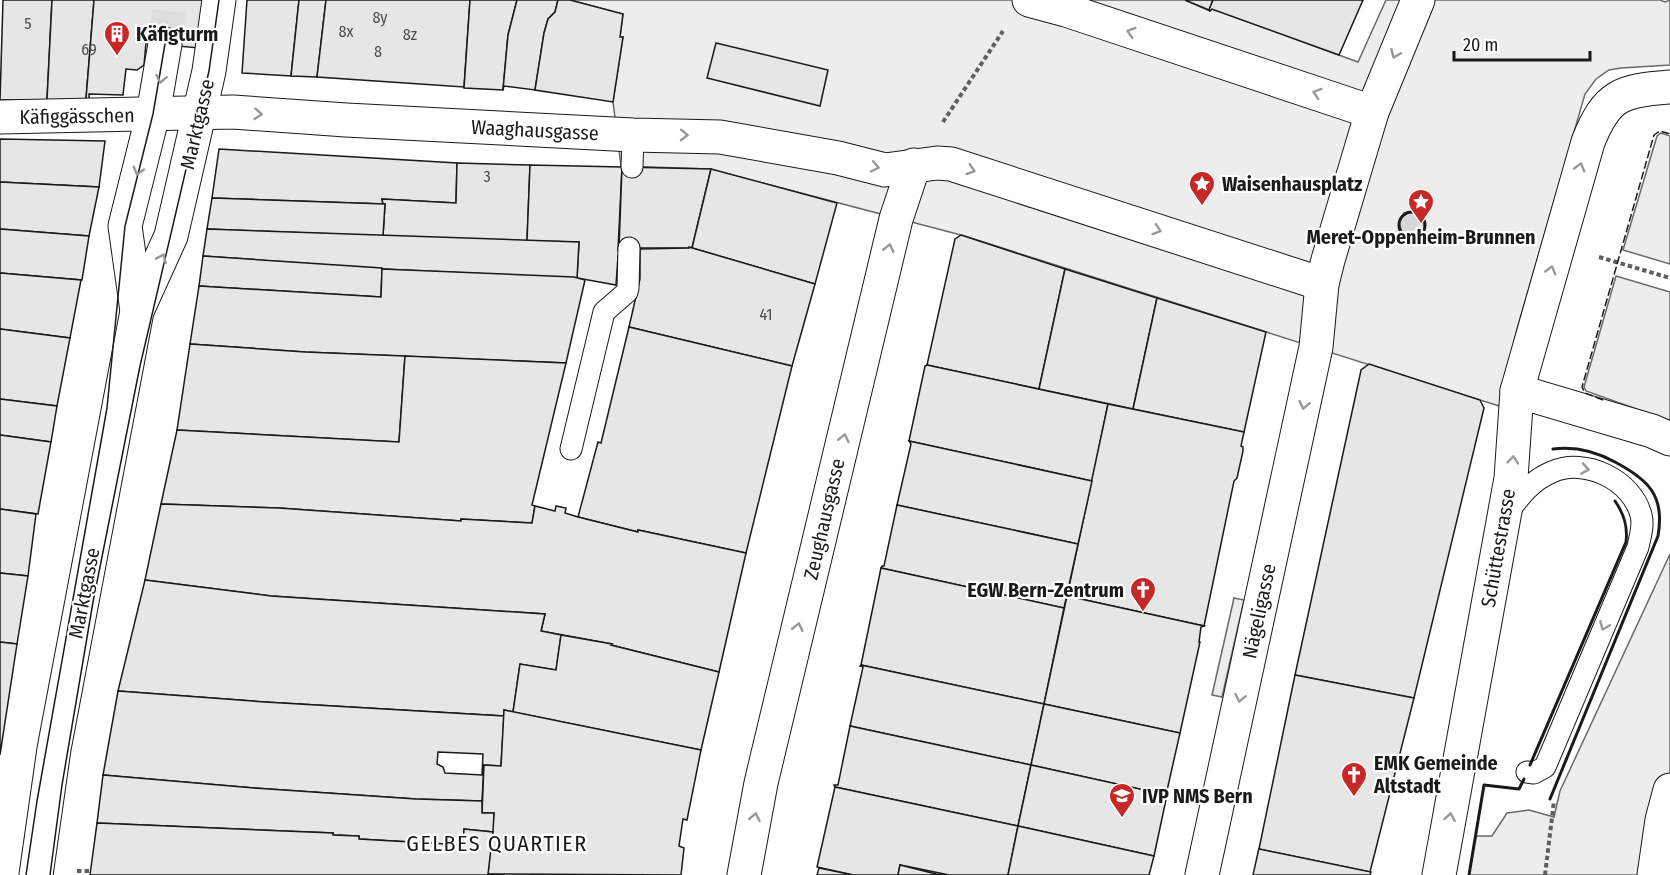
<svg xmlns="http://www.w3.org/2000/svg" width="1670" height="875" font-family="'Fira Sans Condensed',sans-serif">
<style>
.built{fill:#ededed;stroke:#6a6a6a;stroke-width:1.5}
.water{fill:#d7d7d7;stroke:#6a6a6a;stroke-width:1.5}
.building{fill:#e6e6e6;stroke:#1a1a1a;stroke-width:1.5;fill-rule:evenodd}
.lines{fill:none;stroke-linecap:round;stroke-linejoin:round}
.street-tunnel{stroke:#ddd;stroke-width:33;stroke-dasharray:33 16;stroke-linecap:butt}
.lane-casing{stroke:#1a1a1a;stroke-width:23}
.street-casing{stroke:#1a1a1a;stroke-width:35}
.secondary-casing{stroke:#1a1a1a;stroke-width:35}
.path{stroke:#5f5f5f;stroke-width:4;stroke-dasharray:4.5 3;stroke-linecap:butt}
.lane{stroke:#fff;stroke-width:21}
.street{stroke:#fff;stroke-width:33}
.secondary{stroke:#fff;stroke-width:33}
.tram{stroke:#1a1a1a;stroke-width:1.5}
.fence{stroke:#1a1a1a;stroke-width:1.5;stroke-dasharray:8 3;stroke-linecap:butt}
.wall{stroke:#1a1a1a;stroke-width:3}
.oneway{stroke:#989898}
.labels{text-anchor:middle;dominant-baseline:central;stroke-width:4.5;stroke-linejoin:round;paint-order:stroke}
.number-label{font-size:16px;fill:#4d4d4d}
.poi-label{font-size:20px;font-weight:bold;fill:#1a1a1a;stroke:#fff;text-anchor:start}
.street-label{font-size:20px;fill:#1a1a1a;stroke:#fff}
.quarter-label{font-size:22px;letter-spacing:1.5px;fill:#1a1a1a;stroke:#fff}
</style>
<rect width="100%" height="100%" fill="#fff"/>
<g class="built">
<polygon points="570,0 1185,0 1210,11 1212,9 1358,62 1386,0 1660,0 1665,2 1670,0 1670,65 1621,68 1609,70 1596,79 1585,94 1517,329 1499,406 961,235 709,169 621,166 613,102 623,37 620,37 623,14"/>
<polygon points="1661,133 1670,136 1670,264 1623,250 1657,136"/>
<polygon points="1616,276 1670,292 1670,421 1586,391 1584,387"/>
<polygon points="1670,554 1670,782 1651,875 1469,875 1476,836 1492,836 1507,813 1529,810 1554,817 1560,791"/>
<polygon points="1234,598 1244,600 1222,697 1212,695"/>
</g>
<polygon class="water" points="1413,211 1421,214 1425,227 1420,236 1411,238 1403,235 1399,223 1404,213"/>
<g class="building">
<polygon points="3,0 52,0 47,100 0,100"/>
<polygon points="52,0 94,0 86,99 47,100"/>
<polygon points="94,0 204,0 199,48 146,43 144,65 137,70 126,69 123,95 89,94 89,99 86,99"/>
<polygon points="247,0 299,0 291,76 242,73"/>
<polygon points="299,0 326,0 317,77 291,76"/>
<polygon points="326,0 470,0 464,87 317,77"/>
<polygon points="470,0 517,0 508,35 503,90 464,88"/>
<polygon points="517,0 558,0 555,12 548,19 544,33 535,90 504,86 503,90 508,35"/>
<polygon points="558,0 570,0 623,14 620,37 623,37 613,102 535,90 544,33 548,19 555,12"/>
<polygon points="1185,0 1213,0 1209,10"/>
<polygon points="1213,0 1363,0 1339,55 1212,9 1210,11 1209,10"/>
<polygon points="716,43 828,70 820,106 707,78"/>
<polygon points="0,139 105,141 99,187 0,182"/>
<polygon points="219,149 457,163 456,203 382,199 383,204 212,198"/>
<polygon points="457,163 530,165 527,241 383,236 385,204 383,204 382,199 456,203"/>
<polygon points="530,165 622,167 618,250 621,250 620,256 618,256 616,285 577,278 579,242 527,241"/>
<polygon points="622,167 711,169 692,248 619,248"/>
<polygon points="711,169 837,203 815,284 692,248"/>
<polygon points="0,182 99,187 89,236 0,229"/>
<polygon points="212,198 385,204 383,236 207,229"/>
<polygon points="0,229 89,236 82,280 0,273"/>
<polygon points="207,229 579,242 577,278 382,269 203,256"/>
<polygon points="961,235 1065,269 1039,389 927,365 955,239"/>
<polygon points="689,247 815,284 792,366 629,327 640,279 640,249 689,248"/>
<polygon points="203,256 382,268 381,297 199,286"/>
<polygon points="382,269 574,277 585,280 566,363 305,352 190,344 199,286 381,297"/>
<polygon points="1065,269 1157,298 1133,409 1039,389"/>
<polygon points="0,273 81,280 70,338 0,329"/>
<polygon points="1157,298 1266,332 1244,432 1133,409"/>
<polygon points="629,327 792,366 746,553 638,530 638,532 578,517 598,442 601,443"/>
<polygon points="0,329 70,338 57,406 0,399"/>
<polygon points="190,344 305,352 405,356 399,442 177,430"/>
<polygon points="405,356 566,363 532,505 535,506 532,523 461,519 461,521 279,508 161,504 177,430 399,442"/>
<polygon points="1369,364 1480,400 1484,408 1414,698 1295,675 1360,375 1361,370"/>
<polygon points="927,365 1108,404 1092,481 909,441 925,366"/>
<polygon points="0,399 57,406 51,442 0,435"/>
<polygon points="1108,404 1244,432 1241,446 1243,447 1243,451 1237,478 1234,481 1204,626 1067,596"/>
<polygon points="0,435 51,442 38,514 0,509"/>
<polygon points="909,441 1092,481 1078,544 897,505 911,444"/>
<polygon points="161,504 279,508 461,521 461,519 532,523 535,506 555,511 556,506 566,508 565,513 578,517 638,532 638,530 746,553 719,672 611,645 612,644 541,631 545,614 271,596 145,580"/>
<polygon points="897,505 1078,544 1064,608 881,568 882,566 884,566"/>
<polygon points="0,509 36,514 28,576 0,573"/>
<polygon points="881,568 1064,608 1044,704 861,665"/>
<polygon points="0,573 28,576 17,644 0,642"/>
<polygon points="145,580 271,596 545,614 541,631 561,635 556,670 520,664 513,712 504,710 504,716 265,702 118,691"/>
<polygon points="1067,596 1204,626 1201,627 1199,642 1200,642 1180,733 1044,704"/>
<polygon points="561,635 612,644 611,645 719,672 701,750 513,712 520,664 556,670"/>
<polygon points="0,642 17,644 0,755"/>
<polygon points="861,665 1044,704 1031,765 850,726 863,667 860,666"/>
<polygon points="1295,675 1414,698 1370,872 1259,849"/>
<path d="M 118,691 L 265,702 L 504,716 L 501,766 L 484,765 L 482,801 L 416,799 L 254,788 L 103,775 ZM 438,752 L 483,754 L 482,775 L 445,773 L 443,767 L 437,764 Z"/>
<polygon points="1044,704 1180,733 1166,795 1031,765"/>
<polygon points="504,710 701,750 687,820 683,819 679,846 684,848 681,875 488,874 494,813 482,813 484,765 501,766"/>
<polygon points="850,726 1031,765 1018,826 835,787 834,785 838,785"/>
<polygon points="1031,765 1167,795 1154,856 1018,826"/>
<polygon points="103,775 254,788 416,799 482,801 482,813 494,813 493,832 464,829 463,845 359,839 359,836 333,835 333,833 97,823"/>
<polygon points="835,787 1018,826 1008,875 949,875 900,865 898,875 853,875 817,867"/>
<polygon points="97,823 333,833 333,835 359,836 359,839 463,845 464,829 493,832 488,874 505,875 90,875"/>
<polygon points="1018,826 1154,856 1149,875 1008,875"/>
<polygon points="1259,848 1259,849 1371,872 1370,875 1253,875"/>
<polygon points="900,865 936,874 949,875 898,875"/>
<polygon points="819,868 853,875 817,875"/>
</g>
<g class="lines">
<polyline class="street-tunnel" points="165,44 170,0"/>
<defs>
<g id="lane">
<polyline points="632,167 633,135"/>
<polyline points="571,449 604,312 627,292 628,288 629,248"/>
<path d="M 1508,512 C 1520,496 1532,480 1552,472 C 1585,457 1632,480 1641,515 C 1644,526 1640,536 1638,547 L 1545,767 L 1534,773 L 1527,772"/>
</g>
<g id="street">
<polyline points="1029,0 1066,10 1372,112"/>
<polyline points="0,117 233,112 346,120 633,135 720,137 838,158 885,170 937,163 951,164 1322,284"/>
<polyline points="137,311 125,226 153,114 165,44"/>
<polyline points="1517,391 1652,431 1670,439"/>
<polyline points="36,875 54,749 137,311 171,236 209,71 219,0"/>
<polyline points="744,875 761,783 896,219 914,165"/>
<polyline points="1654,875 1662,820 1670,790"/>
</g>
<g id="secondary">
<polyline points="1202,875 1316,347 1322,284 1328,260 1372,112 1418,0"/>
<path d="M 1439,875 L 1511,478 L 1517,391 L 1588,142 C 1607,94 1621,91 1670,87"/>
</g>
</defs>
<use href="#lane" class="lane-casing"/>
<use href="#street" class="street-casing"/>
<use href="#secondary" class="secondary-casing"/>
<g class="path">
<polyline points="943,122 1003,31"/>
<polyline points="1599,257 1670,278"/>
<polyline points="77,871 89,871"/>
<polyline points="1545,875 1554,801"/>
</g>
<use href="#lane" class="lane"/>
<use href="#street" class="street"/>
<use href="#secondary" class="secondary"/>
<g class="tram">
<polyline points="26,875 37,801 107,408 125,226 153,114 165,44"/>
<polyline points="50,875 62,785 93,602 140,366 209,71 219,0"/>
</g>
<polyline class="fence" points="1603,400 1585,393 1582,387 1654,135 1660,131 1670,134"/>
<g class="wall">
<circle cx="1412" cy="225" r="13"/>
<path d="M 1530,765 L 1626,542 C 1628,526 1624,514 1615,501"/>
<path d="M 1550,799 L 1658,536 C 1665,496 1649,480 1615,462 C 1595,451 1576,446 1553,449"/>
<polyline points="1469,875 1484,785 1519,789 1524,779"/>
</g>
</g>
<defs><path id="oneway-chevron" d="M-2-3.5L2.5 0L-2 3.5" fill="none" stroke-width="1.6" stroke-linecap="round" stroke-linejoin="round" transform="scale(1.5)"/></defs>
<g class="oneway">
<use href="#oneway-chevron" transform="translate(1131 32) rotate(-162)"/>
<use href="#oneway-chevron" transform="translate(1395 54) rotate(113)"/>
<use href="#oneway-chevron" transform="translate(161 79) rotate(101)"/>
<use href="#oneway-chevron" transform="translate(1317 93) rotate(-162)"/>
<use href="#oneway-chevron" transform="translate(258 114) rotate(4)"/>
<use href="#oneway-chevron" transform="translate(684 135) rotate(1)"/>
<use href="#oneway-chevron" transform="translate(875 167) rotate(12)"/>
<use href="#oneway-chevron" transform="translate(1580 167) rotate(-74)"/>
<use href="#oneway-chevron" transform="translate(971 170) rotate(18)"/>
<use href="#oneway-chevron" transform="translate(138 171) rotate(105)"/>
<use href="#oneway-chevron" transform="translate(1157 230) rotate(18)"/>
<use href="#oneway-chevron" transform="translate(889 248) rotate(-77)"/>
<use href="#oneway-chevron" transform="translate(162 258) rotate(-66)"/>
<use href="#oneway-chevron" transform="translate(1551 270) rotate(-74)"/>
<use href="#oneway-chevron" transform="translate(1304 405) rotate(102)"/>
<use href="#oneway-chevron" transform="translate(844 438) rotate(-77)"/>
<use href="#oneway-chevron" transform="translate(1513 460) rotate(-85)"/>
<use href="#oneway-chevron" transform="translate(1585 469) rotate(9)"/>
<use href="#oneway-chevron" transform="translate(1604 626) rotate(113)"/>
<use href="#oneway-chevron" transform="translate(798 627) rotate(-77)"/>
<use href="#oneway-chevron" transform="translate(1240 698) rotate(102)"/>
<use href="#oneway-chevron" transform="translate(755 817) rotate(-79)"/>
<use href="#oneway-chevron" transform="translate(1450 817) rotate(-80)"/>
</g>
<defs>
<symbol id="building-pin" viewBox="-11 -11 22 30"><path d="M0 17L-7.5 6A9.5 9.5 0 1 1 7.5 6Z" fill="#c62828" stroke="#fff"/><path d="M-4-6H4V6H1V3H-1V6H-4ZM-2.5-4.3h1.7v1.8h-1.7ZM.8-4.3h1.7v1.8H.8ZM-2.5-1h1.7V.8h-1.7ZM.8-1h1.7V.8H.8Z" fill="#fff"/></symbol>
<symbol id="sight-pin" viewBox="-11 -11 22 30"><path d="M0 17L-7.5 6A9.5 9.5 0 1 1 7.5 6Z" fill="#c62828" stroke="#fff"/><path d="M0-6L1.8-2.2L6-1.7L2.9 1.2L3.7 5.4L0 3.3L-3.7 5.4L-2.9 1.2L-6-1.7L-1.8-2.2Z" fill="#fff"/></symbol>
<symbol id="church-pin" viewBox="-11 -11 22 30"><path d="M0 17L-7.5 6A9.5 9.5 0 1 1 7.5 6Z" fill="#c62828" stroke="#fff"/><path d="M-1.2-6h2.4v3.5h3.3v2.4h-3.3V6h-2.4V-.1h-3.3v-2.4h3.3Z" fill="#fff"/></symbol>
<symbol id="school-pin" viewBox="-11 -11 22 30"><path d="M0 17L-7.5 6A9.5 9.5 0 1 1 7.5 6Z" fill="#c62828" stroke="#fff"/><path d="M0-5L7-2L0 1L-7-2ZM-4 1L0 2.5L4 1V4Q0 6-4 4Z" fill="#fff"/></symbol>
</defs>
<g fill-rule="evenodd">
<use href="#building-pin" x="102" y="19" width="30" height="40"/>
<use href="#sight-pin" x="1187" y="169" width="30" height="40"/>
<use href="#sight-pin" x="1406" y="187" width="30" height="40"/>
<use href="#church-pin" x="1128" y="575" width="30" height="40"/>
<use href="#church-pin" x="1339" y="760" width="30" height="40"/>
<use href="#school-pin" x="1107" y="781" width="30" height="40"/>
</g>
<g class="labels">
<g class="number-label">
<text x="380" y="17">8y</text>
<text x="28" y="23">5</text>
<text x="346" y="31">8x</text>
<text x="410" y="34">8z</text>
<text x="89" y="49">69</text>
<text x="378" y="51">8</text>
<text x="487" y="176">3</text>
<text x="766" y="314">41</text>
</g>
<g class="poi-label">
<text x="136" y="34">Käfigturm</text>
<text x="1222" y="184">Waisenhausplatz</text>
<text x="1421" y="237" text-anchor="middle">Meret-Oppenheim-Brunnen</text>
<text x="1124" y="590" text-anchor="end">EGW Bern-Zentrum</text>
<text x="1374" y="763">EMK Gemeinde<tspan x="1374" dy="23">Altstadt</tspan></text>
<text x="1142" y="796">IVP NMS Bern</text>
</g>
<g class="street-label">
<text transform="translate(77 116) rotate(-1)">Käfiggässchen</text>
<text transform="translate(197 124) rotate(-77)">Marktgasse</text>
<text transform="translate(535 130) rotate(3)">Waaghausgasse</text>
<text transform="translate(824 519) rotate(-77)">Zeughausgasse</text>
<text transform="translate(1498 548) rotate(-80)">Schüttestrasse</text>
<text transform="translate(84 593) rotate(-79)">Marktgasse</text>
<text transform="translate(1259 611) rotate(-78)">Nägeligasse</text>
</g>
<g class="quarter-label">
<text x="497" y="843">GELBES QUARTIER</text>
</g>
</g>
<path d="M1454 51v9h136v-9" fill="none" stroke="#1a1a1a" stroke-width="3"/>
<text x="1463" y="51" font-size="18" fill="#1a1a1a" stroke="#ffffff" stroke-width="4.5" paint-order="stroke">20 m</text>
</svg>
